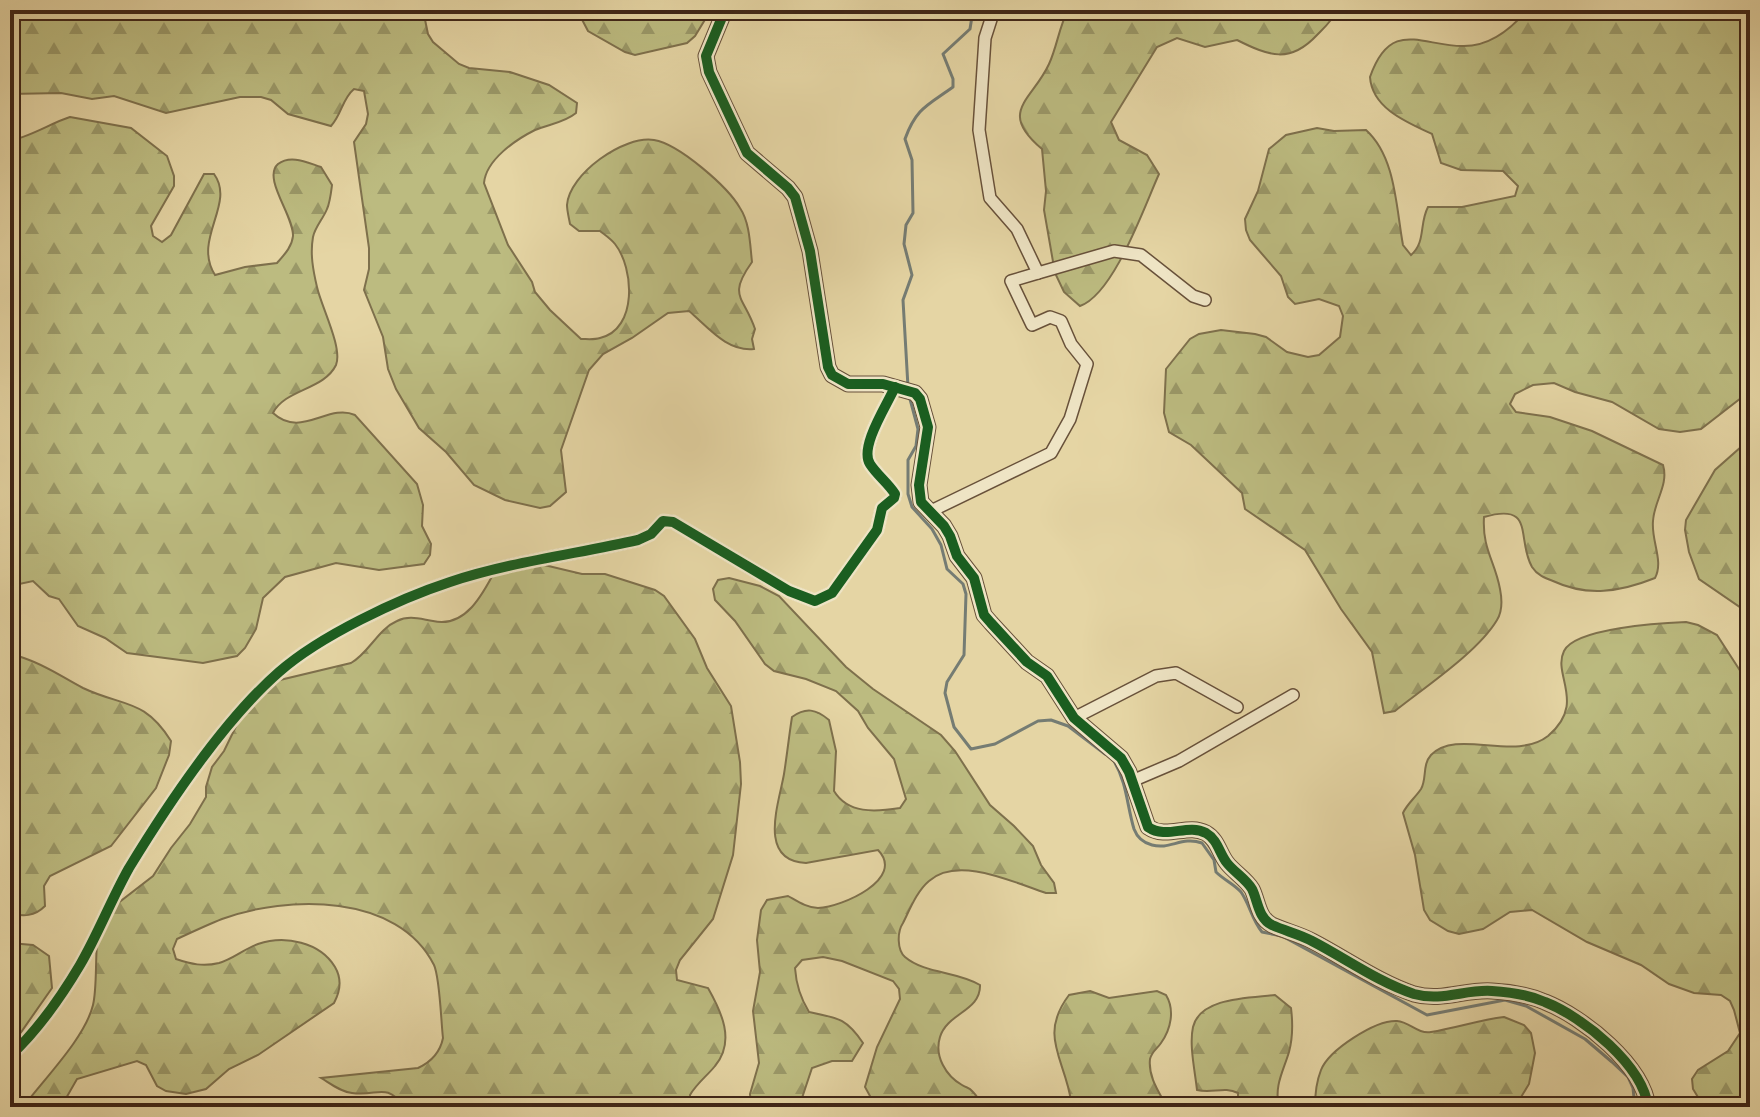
<svg xmlns="http://www.w3.org/2000/svg" width="1760" height="1117" font-family="Alegreya,serif">
<style>
.forest{fill:url(#forest-firs);stroke:#7e704c;stroke-width:2}
.lines{fill:none;stroke-linecap:round;stroke-linejoin:round}
.stream{stroke:#757c73;stroke-width:3}
.minor-casing{stroke:#68513a;stroke-width:14}
.tertiary-casing{stroke:#68513a;stroke-width:17}
.minor{stroke:#eee4c4;stroke-width:11}
.tertiary{stroke:#eee4c4;stroke-width:14}
.cycleway-casing{stroke:#eee4c4;stroke-width:15}
.cycleway{stroke:#1b5e20;stroke-width:10}
</style>
<defs>
<pattern id="forest-firs" width="22" height="20" patternUnits="userSpaceOnUse" patternTransform="scale(2)"><rect width="22" height="20" fill="#bcbb80"/><path d="M5 1l3.5 6h-7zM16 11l3.5 6h-7z" fill="#9a9868"/></pattern>
</defs>
<rect width="100%" height="100%" fill="#e5d5a4"/>
<filter id="stains"><feTurbulence type="fractalNoise" baseFrequency=".0025" numOctaves="4"/><feColorMatrix values="0 0 0 0 .2 0 0 0 0 .09 0 0 0 0 .02 0 0 0 .5 -.17"/></filter>
<radialGradient id="worn" r=".72"><stop offset=".6" stop-color="#630" stop-opacity="0"/><stop offset="1" stop-color="#630" stop-opacity=".3"/></radialGradient>
<g class="forest">
<path d="M 10,10 L 423,10 L 428,34 L 433,42 L 459,64 L 469,68 L 510,72 L 549,85 L 577,103 L 576,113 C 564,123 549,124 535,130 C 515,140 486,160 484,183 L 508,245 L 532,282 L 535,292 L 550,310 L 581,339 C 587,339 594,340 600,338 C 638,329 634,268 615,244 C 611,239 605,235 600,231 L 579,231 L 570,224 C 569,218 567,211 567,205 C 569,174 624,135 654,140 C 679,144 728,187 740,208 C 750,223 750,245 752,262 C 727,297 744,296 755,329 L 752,339 L 754,349 C 727,352 708,327 689,311 L 668,313 L 632,338 L 603,354 L 589,370 L 561,450 L 566,492 L 550,506 L 540,508 L 505,500 L 474,485 L 446,452 L 419,428 L 396,389 L 388,369 L 383,337 L 364,290 L 369,269 L 369,248 L 354,142 L 366,124 L 368,114 L 364,91 L 354,89 C 342,99 342,114 331,126 L 288,114 L 271,100 L 261,97 L 240,97 L 166,113 L 114,96 L 92,99 L 61,93 L 10,94 Z"/>
<polygon points="577,10 706,10 706,18 695,36 687,43 635,55 625,52 588,31"/>
<path d="M 1068,10 L 1337,10 C 1333,20 1325,27 1317,35 C 1290,64 1269,56 1237,40 L 1205,47 L 1177,38 L 1157,47 L 1111,122 L 1119,140 L 1147,155 L 1159,174 C 1144,207 1114,294 1080,306 L 1064,292 L 1055,273 L 1044,210 L 1046,191 L 1042,149 C 997,111 1032,101 1049,64 C 1057,47 1059,27 1068,10 Z"/>
<path d="M 1527,10 L 1750,10 L 1750,391 L 1701,429 L 1680,432 L 1659,429 L 1612,402 L 1575,392 L 1554,383 L 1533,385 L 1515,394 L 1510,404 L 1516,412 L 1550,417 L 1592,431 L 1663,465 C 1669,485 1654,501 1653,521 C 1651,541 1664,561 1655,578 C 1620,592 1587,597 1553,581 C 1545,578 1537,575 1532,567 C 1516,539 1536,502 1484,517 C 1482,549 1495,561 1500,589 C 1502,599 1502,612 1497,620 C 1478,652 1425,687 1395,711 L 1384,713 L 1372,652 L 1341,609 L 1305,550 L 1245,509 L 1242,493 L 1191,445 L 1169,432 L 1164,413 L 1166,369 L 1190,339 L 1199,334 L 1221,330 L 1255,334 L 1266,337 L 1287,352 L 1308,357 L 1319,355 L 1340,337 L 1343,316 L 1339,306 L 1319,299 L 1295,304 L 1288,297 L 1281,276 L 1250,240 L 1246,230 L 1245,219 L 1258,191 L 1269,149 L 1286,135 L 1317,128 L 1334,131 L 1366,130 C 1396,157 1396,208 1403,245 L 1411,255 C 1426,242 1419,224 1428,207 L 1462,207 L 1515,196 L 1518,186 L 1503,171 L 1461,170 L 1441,163 L 1432,134 C 1406,122 1372,108 1370,77 C 1391,17 1423,47 1464,46 C 1490,46 1511,29 1527,10 Z"/>
<path d="M 70,117 L 131,128 L 167,156 L 174,176 L 174,186 L 151,226 L 153,236 L 162,242 L 171,235 L 204,174 L 214,174 C 236,204 192,239 215,275 L 245,267 L 277,263 C 284,255 292,247 293,236 C 294,216 262,178 278,164 C 291,154 308,163 321,167 L 332,185 C 331,193 330,202 327,209 C 323,219 315,227 313,237 C 310,254 313,270 317,287 C 321,306 343,348 336,365 C 324,390 285,389 273,413 C 301,439 328,403 355,415 L 417,484 L 423,505 L 422,526 L 431,544 L 430,555 L 424,564 L 379,570 L 336,563 L 285,577 L 263,598 L 256,629 L 245,648 L 237,656 L 203,663 L 127,653 L 105,638 L 78,626 L 59,599 L 49,596 L 33,581 L 10,586 L 10,140 C 24,140 53,122 70,117 Z"/>
<polygon points="1750,439 1750,614 1699,579 1689,552 1685,530 1686,520 1715,470"/>
<path d="M 519,559 L 582,574 L 605,574 L 655,590 L 664,596 L 695,639 L 707,668 L 731,706 L 740,762 L 741,784 L 733,855 L 713,919 L 680,960 L 676,970 L 677,980 L 708,988 C 721,1011 736,1041 715,1066 C 707,1076 697,1083 690,1095 L 690,1107 L 405,1107 C 384,1081 379,1097 352,1093 C 341,1092 331,1084 321,1078 L 418,1068 C 431,1062 440,1053 443,1038 C 441,1022 440,978 434,965 C 398,893 287,895 222,919 C 207,925 192,932 177,939 L 173,949 L 176,959 C 191,964 203,967 219,963 C 233,959 244,949 258,944 C 285,935 320,942 335,967 C 342,979 340,992 334,1003 L 258,1055 L 229,1069 L 206,1089 L 186,1094 L 166,1091 L 157,1086 L 146,1065 L 137,1061 L 77,1079 L 61,1107 L 23,1107 C 44,1079 85,1038 93,1005 C 99,980 92,933 104,914 L 153,876 L 171,848 L 190,824 L 206,797 L 206,787 L 212,767 L 224,751 L 244,710 L 280,680 L 351,663 C 369,653 378,629 397,621 C 409,615 420,619 433,621 C 467,629 485,590 498,565 Z"/>
<path d="M 729,578 L 760,586 L 779,596 L 846,667 L 873,689 L 941,735 L 955,751 L 990,805 L 1014,826 L 1033,846 L 1041,865 L 1054,883 L 1056,893 L 1046,893 C 1015,883 958,855 929,881 C 917,891 910,909 903,923 C 897,932 897,950 905,957 C 925,974 957,971 980,985 C 981,1011 947,1013 940,1037 C 934,1056 946,1076 962,1085 C 968,1089 968,1086 973,1092 C 977,1096 980,1102 984,1107 L 876,1107 L 865,1087 L 877,1047 L 900,999 L 899,989 L 893,981 L 842,961 L 823,957 L 802,960 L 795,968 C 796,983 801,999 809,1012 C 838,1018 846,1018 863,1043 L 852,1061 L 832,1061 L 812,1068 L 799,1107 L 751,1107 L 750,1094 L 759,1063 L 753,1011 L 760,972 L 757,940 L 761,910 L 767,900 L 788,896 C 797,901 807,908 818,908 C 842,907 906,879 878,850 L 806,863 C 757,861 779,803 784,774 C 787,755 789,736 792,717 C 806,707 816,709 829,720 L 836,751 L 834,791 C 848,814 875,812 900,808 L 906,799 L 894,759 L 868,728 L 858,711 L 836,691 L 806,679 L 774,671 L 765,664 L 735,621 L 715,600 L 713,589 L 718,580 Z"/>
<path d="M 1686,622 L 1698,625 L 1717,635 L 1750,686 L 1750,1107 L 1704,1107 L 1693,1089 L 1692,1079 L 1698,1070 L 1728,1051 L 1740,1033 L 1734,1010 L 1730,1001 L 1721,995 L 1694,993 L 1669,984 L 1641,965 L 1587,942 L 1532,910 L 1510,912 L 1483,929 L 1459,934 L 1448,931 L 1430,920 L 1424,910 L 1415,855 L 1403,813 C 1407,804 1415,798 1421,789 C 1427,779 1422,765 1431,755 C 1457,728 1515,762 1548,736 C 1587,703 1552,675 1564,651 C 1575,628 1661,623 1686,622 Z"/>
<path d="M 21,657 C 44,664 62,677 83,688 C 123,707 144,698 171,741 L 169,755 L 156,788 L 111,846 L 50,876 L 44,886 L 45,906 C 34,917 24,916 10,914 L 10,659 Z"/>
<polygon points="10,943 33,945 49,956 52,988 10,1048"/>
<path d="M 1090,991 L 1109,998 L 1157,991 L 1166,995 C 1175,1010 1171,1029 1161,1043 C 1157,1049 1152,1051 1150,1059 C 1148,1077 1159,1092 1167,1107 L 1063,1107 L 1071,1101 C 1065,1059 1038,1036 1069,995 Z"/>
<path d="M 1275,995 L 1291,1008 C 1293,1024 1293,1037 1289,1052 C 1283,1072 1274,1086 1279,1107 L 1238,1107 L 1238,1093 C 1224,1086 1212,1094 1197,1090 C 1195,1071 1189,1045 1193,1027 C 1200,997 1251,998 1275,995 Z"/>
<path d="M 1504,1017 L 1524,1025 L 1531,1033 L 1535,1053 L 1529,1084 L 1515,1107 L 1315,1107 C 1315,1096 1317,1080 1321,1070 C 1329,1050 1375,1020 1397,1021 C 1410,1022 1417,1034 1431,1032 C 1456,1028 1479,1020 1504,1017 Z"/>
</g>
<g class="lines">
<g class="stream">
<path d="M 908,387 L 903,300 L 912,275 L 904,244 L 906,225 L 913,213 L 912,160 L 905,139 C 916,108 928,105 953,87 L 953,79 L 943,54 L 970,29 L 973,10"/>
<polyline points="910,399 918,429 916,446 908,460 908,494 912,507 932,529 941,545 947,569 963,584 966,594 964,655 947,682 945,693 954,727 971,749 995,744 1038,721 1051,720 1068,726 1105,754"/>
<path d="M 1114,761 C 1127,783 1127,806 1134,829 C 1137,837 1144,843 1152,845 C 1170,850 1182,836 1202,843 L 1214,860 L 1216,872 C 1224,880 1234,884 1241,892 C 1250,905 1252,920 1262,932 L 1282,936 L 1427,1015 L 1505,1000 L 1526,1006 L 1585,1039 L 1612,1062 L 1628,1077 L 1633,1088 L 1635,1107"/>
</g>
<defs>
<g id="minor">
<polyline points="1038,273 1114,251 1141,255 1193,296 1205,300"/>
<polyline points="929,512 1051,453 1070,419 1087,364 1071,344 1061,321 1050,317 1032,325 1011,281 1038,273 1017,229 990,198 979,130 985,38 994,10"/>
<polyline points="1074,718 1156,676 1176,673 1237,707"/>
<polyline points="1132,781 1179,761 1293,695"/>
<path d="M 10,1056 C 37,1031 61,997 80,965 C 98,934 111,900 129,868 C 168,804 223,721 279,672 C 320,636 398,599 450,582 C 510,562 576,554 638,540 L 651,534 L 663,521 L 673,522 L 789,591 L 815,601 L 832,593 L 877,530 L 882,508 L 894,498 L 895,494 C 888,483 877,475 870,464 C 859,447 887,405 895,387"/>
</g>
<path id="tertiary" d="M 725,10 L 706,56 L 709,72 L 747,153 L 788,188 L 795,197 L 810,251 L 828,367 L 832,375 L 848,384 L 883,384 L 915,393 L 920,399 L 928,427 L 919,485 L 921,502 L 944,526 L 950,536 L 957,556 L 974,578 L 984,615 L 991,623 L 1027,662 L 1047,676 L 1074,718 L 1121,758 L 1129,772 L 1148,827 C 1167,840 1187,823 1206,833 C 1218,840 1219,853 1227,863 C 1234,872 1246,879 1252,889 C 1258,901 1258,918 1272,925 C 1285,931 1299,934 1312,941 C 1345,958 1378,982 1414,994 C 1442,1002 1465,989 1492,991 C 1510,992 1529,995 1545,1002 C 1583,1017 1643,1065 1648,1107"/>
</defs>
<use href="#minor" class="minor-casing"/>
<use href="#tertiary" class="tertiary-casing"/>
<use href="#minor" class="minor"/>
<use href="#tertiary" class="tertiary"/>
<defs>
<g id="cycleway">
<path d="M 725,10 L 706,56 L 709,72 L 747,153 L 788,188 L 795,197 L 810,251 L 828,367 L 832,375 L 848,384 L 883,384 L 915,393 L 920,399 L 928,427 L 919,485 L 921,502 L 944,526 L 950,536 L 957,556 L 974,578 L 984,615 L 991,623 L 1027,662 L 1047,676 L 1074,718 L 1121,758 L 1129,772 L 1148,827 C 1167,840 1187,823 1206,833 C 1218,840 1219,853 1227,863 C 1234,872 1246,879 1252,889 C 1258,901 1258,918 1272,925 C 1285,931 1299,934 1312,941 C 1345,958 1378,982 1414,994 C 1442,1002 1465,989 1492,991 C 1510,992 1529,995 1545,1002 C 1583,1017 1643,1065 1648,1107"/>
<path d="M 10,1056 C 37,1031 61,997 80,965 C 98,934 111,900 129,868 C 168,804 223,721 279,672 C 320,636 398,599 450,582 C 510,562 576,554 638,540 L 651,534 L 663,521 L 673,522 L 789,591 L 815,601 L 832,593 L 877,530 L 882,508 L 894,498 L 895,494 C 888,483 877,475 870,464 C 859,447 887,405 895,387"/>
</g>
</defs>
<use href="#cycleway" class="cycleway-casing"/>
<use href="#cycleway" class="cycleway"/>
</g>
<rect width="1760" height="1117" fill="none" stroke="#e5d5a4" stroke-width="40"/>
<rect x="12" y="12" width="1736" height="1093" fill="none" stroke="#3f2517" stroke-width="4"/>
<rect x="20" y="20" width="1720" height="1077" fill="none" stroke="#3f2517" stroke-width="2"/>
<rect width="100%" height="100%" filter="url(#stains)"/>
<rect width="100%" height="100%" fill="url(#worn)"/>
</svg>
